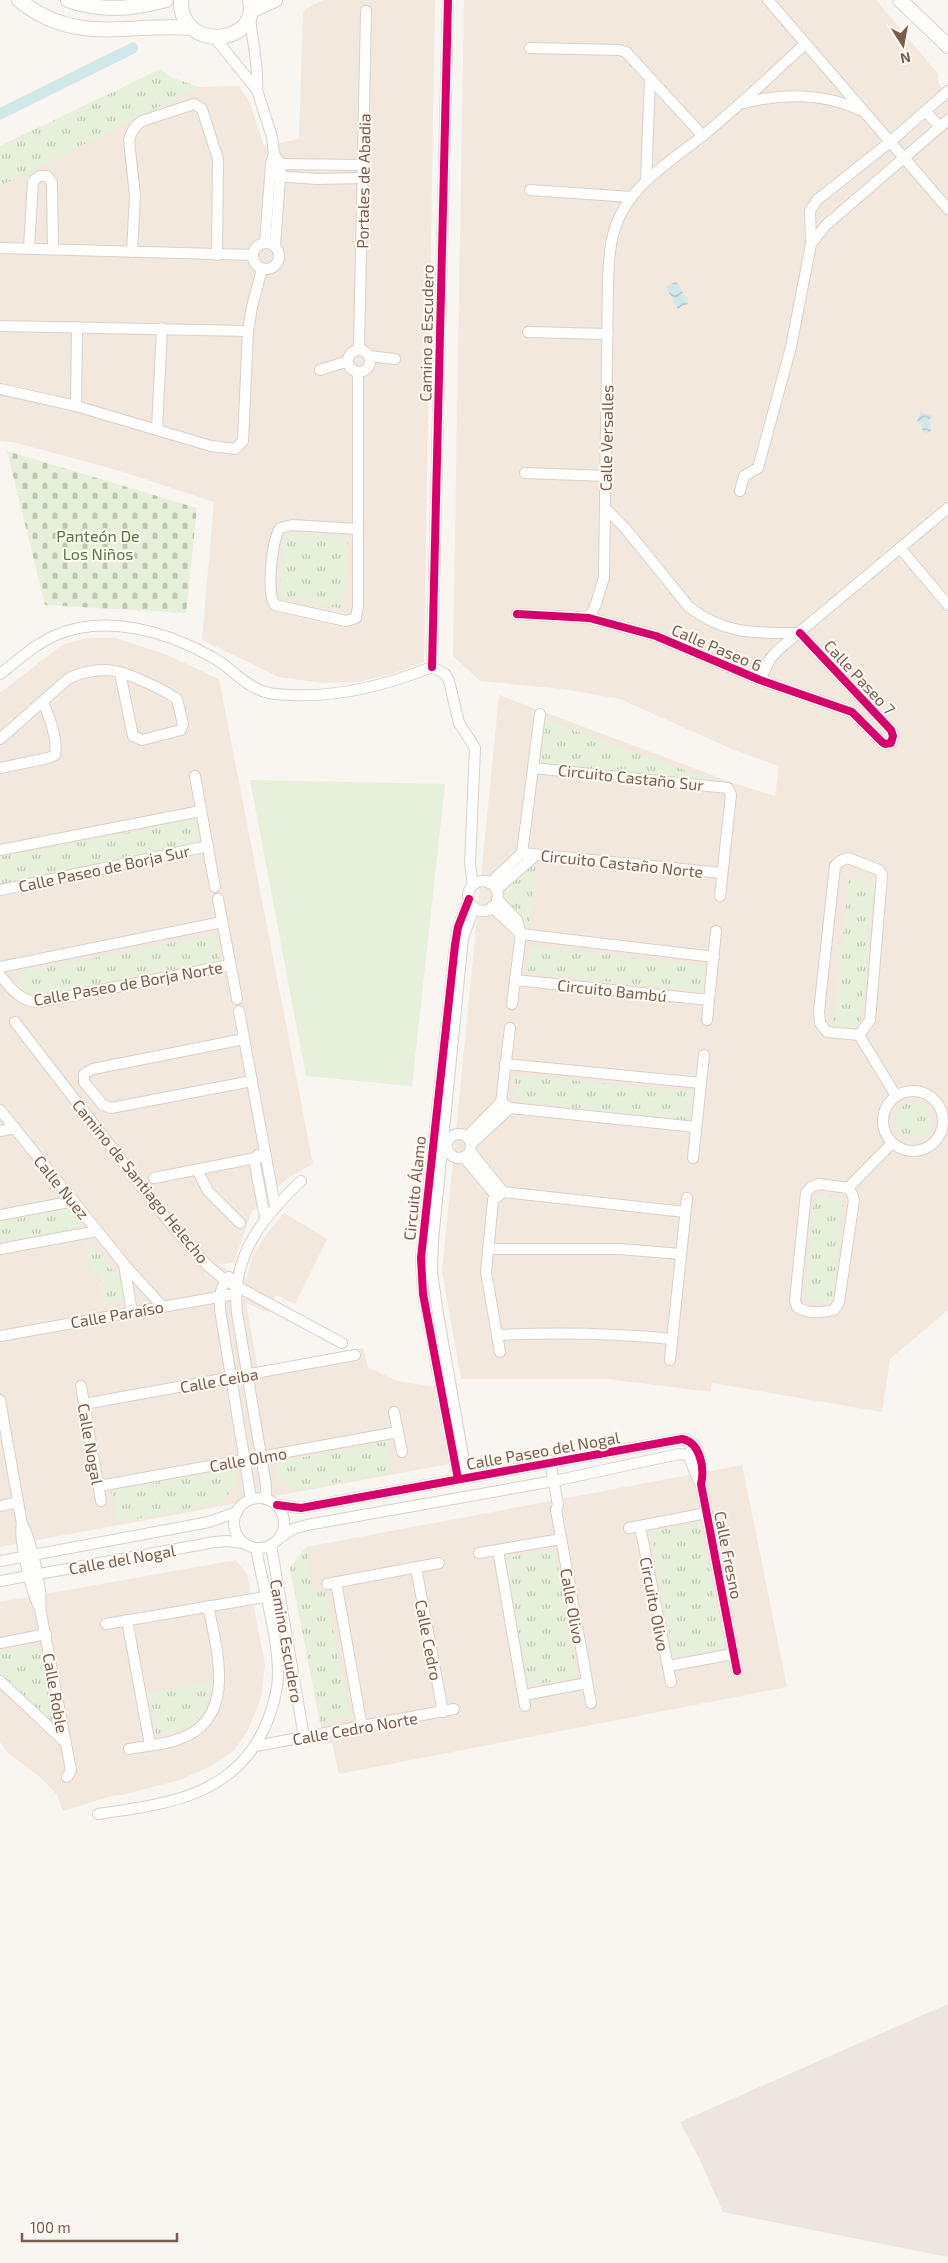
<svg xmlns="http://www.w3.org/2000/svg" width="948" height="2263" font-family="'Exo 2',sans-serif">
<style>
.residential{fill:#f2e8de}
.industrial{fill:#ede5e0}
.grass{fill:url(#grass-tufts)}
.cemetery{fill:url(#cemetery-stones)}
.pitch{fill:#e7f0db}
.water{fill:url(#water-waves)}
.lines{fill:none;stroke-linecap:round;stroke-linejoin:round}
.canal{stroke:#d0e8ea;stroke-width:11}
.street-casing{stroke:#d7d1cb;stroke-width:12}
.secondary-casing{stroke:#d9d2cb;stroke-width:16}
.street{stroke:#fefefd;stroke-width:10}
.secondary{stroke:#fefefd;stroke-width:14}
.cycleway-casing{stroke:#fffaf3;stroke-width:11}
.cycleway{stroke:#d6006c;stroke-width:8}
.labels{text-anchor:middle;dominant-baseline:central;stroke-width:4;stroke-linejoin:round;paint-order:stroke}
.street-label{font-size:16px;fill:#7a5c4d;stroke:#fffaf3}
.park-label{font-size:16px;fill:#537a41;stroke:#fffaf3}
</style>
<defs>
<pattern id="grass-tufts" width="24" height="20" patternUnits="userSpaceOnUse" patternTransform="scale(1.25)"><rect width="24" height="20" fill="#e7f0db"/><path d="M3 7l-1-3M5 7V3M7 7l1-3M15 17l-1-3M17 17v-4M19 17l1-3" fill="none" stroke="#c0c6b4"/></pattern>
<pattern id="cemetery-stones" width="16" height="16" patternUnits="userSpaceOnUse" patternTransform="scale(1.25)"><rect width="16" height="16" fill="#e7f0db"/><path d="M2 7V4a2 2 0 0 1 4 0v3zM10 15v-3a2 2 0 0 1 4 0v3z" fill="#c0c6b4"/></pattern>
<pattern id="water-waves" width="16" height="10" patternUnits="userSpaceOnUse" patternTransform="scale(1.25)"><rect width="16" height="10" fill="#d0e8ea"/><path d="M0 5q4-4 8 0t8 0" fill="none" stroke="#aebfc0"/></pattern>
</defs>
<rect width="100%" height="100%" fill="#f9f5f0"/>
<g class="residential">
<polygon points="323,0 435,0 424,662 397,672 360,682 322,683 279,677 202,640 214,502 117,470 17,443 0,441 0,146 161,69 170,77 199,87 239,86 250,103 264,146 299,139 303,13 307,8"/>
<polygon points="464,0 876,0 938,74 938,83 948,95 948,1310 890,1359 882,1412 712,1383 711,1392 608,1379 461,1379 442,1272 499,695 736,784 775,796 779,766 734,750 620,699 564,689 480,681 453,656"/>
<polygon points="87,638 115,638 165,654 219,679 313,1164 289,1177 252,1211 234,1262 224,1264 216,1263 246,1279 253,1255 267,1233 284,1213 327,1239 295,1304 276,1295 269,1313 246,1303 258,1369 363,1348 368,1367 397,1381 434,1387 449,1464 0,1547 0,693 62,645"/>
<polygon points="742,1465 787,1687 339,1774 332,1743 327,1744 320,1723 290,1568 306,1547"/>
<polygon points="236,1560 247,1574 265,1664 261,1698 247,1732 234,1750 213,1765 180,1780 122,1795 112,1796 63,1811 57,1795 40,1777 8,1753 0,1742 0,1602"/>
</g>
<polygon class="industrial" points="948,2004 948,2257 723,2212 698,2156 680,2122"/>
<g class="grass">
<polygon points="161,69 170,77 199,87 0,186 0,146"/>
<polygon points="284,534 348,537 344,609 279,596"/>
<polygon points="544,720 721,783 540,763"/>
<polygon points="194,820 198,846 0,885 0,857"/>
<path d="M 537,861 L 529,930 L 506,901 C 501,882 524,871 537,861 Z"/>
<path d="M 855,877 L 870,882 L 874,889 L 860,1027 C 853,1031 839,1031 833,1026 L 849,881 Z"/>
<polygon points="215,935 220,961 33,997 20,985 18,972"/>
<polygon points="531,946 706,966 703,992 528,972"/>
<polygon points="516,1075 693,1092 689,1121 513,1101"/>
<circle cx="913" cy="1121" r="18"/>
<polygon points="820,1195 839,1197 843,1202 832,1299 829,1302 807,1300 805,1296 814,1200"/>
<polygon points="67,1209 81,1227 0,1242 0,1222"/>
<polygon points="86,1243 91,1243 121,1281 124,1300 104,1304 99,1274 91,1275"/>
<polygon points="388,1441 393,1472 296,1490 277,1478 274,1463"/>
<polygon points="233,1468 236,1482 223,1503 118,1522 111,1491"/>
<polygon points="700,1523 724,1648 674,1658 650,1532"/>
<polygon points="306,1547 313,1593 325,1590 350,1716 320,1723 290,1568"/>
<polygon points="551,1550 556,1555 577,1673 575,1677 532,1685 528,1684 505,1564 506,1558"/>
<polygon points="34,1646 40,1652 54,1726 0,1674 0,1652"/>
<path d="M 210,1682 C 212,1716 188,1732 156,1734 L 149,1693 Z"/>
</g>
<polygon class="cemetery" points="7,451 197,508 186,613 45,605"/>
<polygon class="pitch" points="250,780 445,784 412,1086 306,1076"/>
<g class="water">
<polygon points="676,281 689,303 678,309 666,287"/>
<polygon points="921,412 932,416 929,421 932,429 929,433 923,432 921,424 917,421"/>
</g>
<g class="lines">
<polyline class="canal" points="0,114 133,48"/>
<defs>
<g id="street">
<polyline points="768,0 948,209"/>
<path d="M 250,17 C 252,41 259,66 257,90"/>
<polyline points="215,38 257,90 272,137 274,154 271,164 265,243"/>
<polyline points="530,48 620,50 626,52 703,136"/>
<path d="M 744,103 C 782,93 824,93 860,110"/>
<polyline points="925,111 940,127"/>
<polyline points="274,154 281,164 275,246"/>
<polyline points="275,164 363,165"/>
<polyline points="274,176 318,179 363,178"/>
<polyline points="646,181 650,78"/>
<polyline points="530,190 631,197"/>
<circle cx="266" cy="256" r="13"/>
<polyline points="811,244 810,211 817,200 890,142 948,91"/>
<polyline points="0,248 253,255"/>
<polyline points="29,248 33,181 39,176 47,176 52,183 53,249"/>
<path d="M 132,252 L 135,196 L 129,140 C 131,132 134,126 142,121 L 194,104 L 202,109 L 218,159 L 217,255"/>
<polyline points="0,326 248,331"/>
<polyline points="528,332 608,334"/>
<circle cx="359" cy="361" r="11"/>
<polyline points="359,350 366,11"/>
<polyline points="369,356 395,359"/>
<polyline points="320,370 348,361"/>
<polyline points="0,389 76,406 211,446 235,449 243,441 248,331 252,307 262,269"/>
<polyline points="76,406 77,327"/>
<polyline points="157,429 162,328"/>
<polyline points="525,473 606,476"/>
<polyline points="740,491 744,476 758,468 791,347 811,244 826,225 948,120"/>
<path d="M 606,509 L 625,528 L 689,607 C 725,635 756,633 800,633"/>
<path d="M 358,529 L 292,525 L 280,528 C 272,541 266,593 275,605 L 346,621 L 356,618 L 358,606 L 358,373"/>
<polyline points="900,548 948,605"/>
<polyline points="517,614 589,618 656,636 760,680 852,712 882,742 885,744 891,743 893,736 891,730 800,633"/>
<path d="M 589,618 L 596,604 L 604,577 L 608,281 C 609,257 610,232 623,210 C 642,177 677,157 706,133 C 740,105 773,74 805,44"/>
<polyline points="432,667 448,0"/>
<polyline points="432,667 445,674 449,681 459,723 475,748 470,864 473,885"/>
<path d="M 0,674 C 17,661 35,644 56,635 C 106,614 166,631 212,657 C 231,667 246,688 269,693 C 276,695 285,694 292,695 C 341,697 386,685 432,667"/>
<polyline points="760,680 770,659 778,650 948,508"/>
<path d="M 0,739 L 68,679 C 78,673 94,670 106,670 C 124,670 162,689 177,699 L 183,724 L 181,730 L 142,740 L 133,736 L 120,673"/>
<path d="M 0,768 L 48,758 L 55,755 C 58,738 49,717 43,702"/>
<polyline points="533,768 728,788 731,795 720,896"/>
<polyline points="195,776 215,887"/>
<polyline points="0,850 201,811"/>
<polyline points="522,853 722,873"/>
<polygon points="848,858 879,870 882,875 870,1020 859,1035 827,1032 820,1023 819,1011 835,866 840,861"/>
<circle cx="483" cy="896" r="15"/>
<polyline points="490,883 522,853 540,714"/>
<polyline points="0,890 208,846"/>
<polyline points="496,890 536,855"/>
<polyline points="218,899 237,999"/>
<polyline points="497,899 517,920 521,934 512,1004"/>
<polyline points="492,907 521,934 714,957"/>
<polyline points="0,967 222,922"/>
<path d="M 0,975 C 10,988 21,1002 39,1002 L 230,965"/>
<polyline points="515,980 709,1000"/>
<polyline points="239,1011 275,1206"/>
<polyline points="707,1020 716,931"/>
<polyline points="15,1022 173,1227 207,1265 225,1280 342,1343"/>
<polyline points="859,1035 896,1096"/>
<polyline points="244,1039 93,1069 84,1074 84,1082 103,1105 111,1108 252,1081"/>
<polyline points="505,1064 701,1083"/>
<circle cx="913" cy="1121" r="30"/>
<polyline points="501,1102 510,1108 696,1127"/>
<polyline points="0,1110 124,1264 163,1307"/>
<polyline points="0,1131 15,1128"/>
<circle cx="459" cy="1146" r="12"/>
<polyline points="467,1137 501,1102 510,1028"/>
<polyline points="471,1144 510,1108"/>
<polyline points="470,1151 503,1192"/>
<polyline points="258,1155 254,1159 265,1218"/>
<polyline points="464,1157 497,1197"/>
<polyline points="693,1158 704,1055"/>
<polyline points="197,1170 208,1191 240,1223"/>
<polyline points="154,1178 266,1156"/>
<path d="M 819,1184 L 848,1188 L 852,1194 L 854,1200 L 839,1302 L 834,1310 C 822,1313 808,1314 797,1307 L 795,1300 L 806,1193 L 811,1187 Z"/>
<polyline points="848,1188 892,1143"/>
<polyline points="0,1215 74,1201"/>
<polyline points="0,1249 97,1231"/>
<polyline points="488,1249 619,1249 681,1254"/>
<polyline points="124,1265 132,1312"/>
<path d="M 229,1277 C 219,1287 220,1297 220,1310 L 251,1499"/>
<path d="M 497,1335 C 558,1332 611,1333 672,1339"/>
<polyline points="0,1336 235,1294"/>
<polyline points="500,1352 486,1272 493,1200 503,1192 685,1212"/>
<polyline points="670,1360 687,1198"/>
<polyline points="81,1386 101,1501"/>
<path d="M 0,1400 L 22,1524 C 31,1539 43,1591 40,1608 L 71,1770 L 67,1777"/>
<polyline points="84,1404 355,1355"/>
<polyline points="394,1412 402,1452"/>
<polyline points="688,1455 699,1481"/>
<polyline points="550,1461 558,1505 556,1510 591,1703"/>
<polyline points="467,1478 438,1314 432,1272 433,1240 463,938 474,907"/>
<polyline points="458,1479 423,1294 421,1258 455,945 458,927 469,899"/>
<polyline points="99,1486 398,1432"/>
<circle cx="259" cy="1523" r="25"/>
<path d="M 266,1499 L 266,1485 L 237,1313 C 231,1256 262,1218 301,1181"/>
<path d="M 277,1505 L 301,1508 L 682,1439 C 700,1442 705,1468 701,1484 L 737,1671"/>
<polyline points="0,1506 18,1502"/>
<path d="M 22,1524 C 18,1537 32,1596 40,1608"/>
<polyline points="640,1526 671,1682"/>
<polyline points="629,1528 707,1513"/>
<polyline points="281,1537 293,1529 307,1525 554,1481 679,1454 688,1455 694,1445"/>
<polyline points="271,1545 304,1737"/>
<polyline points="498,1550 525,1706"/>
<polyline points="479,1553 561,1539"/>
<polyline points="0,1561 209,1522 237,1512"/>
<polyline points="416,1568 443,1712"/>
<polyline points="0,1581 215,1542 227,1541 244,1543"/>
<polyline points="336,1582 362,1727"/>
<polyline points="327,1584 439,1563"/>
<polyline points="127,1620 150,1745"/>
<polyline points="106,1624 265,1597"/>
<polyline points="0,1643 46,1634"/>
<polyline points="668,1666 733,1654"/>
<polyline points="0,1681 66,1743"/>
<polyline points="524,1695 587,1683"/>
<polyline points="256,1746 454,1709"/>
<path d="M 129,1749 C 145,1746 164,1745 179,1739 C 238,1719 217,1650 208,1606"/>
<path d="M 98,1814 C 166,1804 233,1797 265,1727 C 273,1708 279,1689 278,1668 C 276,1628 263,1587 256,1548"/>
</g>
<g id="secondary">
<path d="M 19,0 C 76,46 126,23 192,28"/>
<path d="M 68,0 C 100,12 134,9 166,0"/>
<path d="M 181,0 C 179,53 261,45 250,0"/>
<polyline points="900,0 948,46"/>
<polyline points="251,11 275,0"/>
</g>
</defs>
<use href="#street" class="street-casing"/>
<use href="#secondary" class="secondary-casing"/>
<use href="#street" class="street"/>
<use href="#secondary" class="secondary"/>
<defs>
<g id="cycleway">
<polyline points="517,614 589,618 656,636 760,680 852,712 882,742 885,744 891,743 893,736 891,730 800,633"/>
<polyline points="432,667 448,0"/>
<polyline points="458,1479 423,1294 421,1258 455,945 458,927 469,899"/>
<path d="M 277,1505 L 301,1508 L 682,1439 C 700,1442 705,1468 701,1484 L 737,1671"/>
</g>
</defs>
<use href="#cycleway" class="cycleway-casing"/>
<use href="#cycleway" class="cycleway"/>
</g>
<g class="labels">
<g class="street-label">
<text transform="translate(363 181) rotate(-89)">Portales de Abadia</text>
<text transform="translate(426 333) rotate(-89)">Camino a Escudero</text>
<text transform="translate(606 438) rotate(-89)">Calle Versalles</text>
<text transform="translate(717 647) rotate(23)">Calle Paseo 6</text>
<text transform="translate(860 677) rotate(47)">Calle Paseo 7</text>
<text transform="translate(631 777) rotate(6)">Circuito Castaño Sur</text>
<text transform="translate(622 863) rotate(6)">Circuito Castaño Norte</text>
<text transform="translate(104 868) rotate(-12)">Calle Paseo de Borja Sur</text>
<text transform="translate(128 983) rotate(-10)">Calle Paseo de Borja Norte</text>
<text transform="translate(612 990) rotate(6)">Circuito Bambú</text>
<text transform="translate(141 1181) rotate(51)">Camino de Santiago Helecho</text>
<text transform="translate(62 1187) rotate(51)">Calle Nuez</text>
<text transform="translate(414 1188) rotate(-84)">Circuito Álamo</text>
<text transform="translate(117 1314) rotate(-10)">Calle Paraíso</text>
<text transform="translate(219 1380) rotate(-10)">Calle Ceiba</text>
<text transform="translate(91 1444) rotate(80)">Calle Nogal</text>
<text transform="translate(543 1450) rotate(-10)">Calle Paseo del Nogal</text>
<text transform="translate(248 1459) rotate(-10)">Calle Olmo</text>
<text transform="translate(729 1555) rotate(79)">Calle Fresno</text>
<text transform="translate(122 1559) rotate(-10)">Calle del Nogal</text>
<text transform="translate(655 1604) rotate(79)">Circuito Olivo</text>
<text transform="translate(573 1606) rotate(80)">Calle Olivo</text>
<text transform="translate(429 1640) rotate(79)">Calle Cedro</text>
<text transform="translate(287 1641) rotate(80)">Camino Escudero</text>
<text transform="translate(56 1693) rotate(80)">Calle Roble</text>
<text transform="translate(355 1728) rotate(-10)">Calle Cedro Norte</text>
</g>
<g class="park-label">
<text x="98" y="535">Panteón De<tspan x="98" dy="18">Los Niños</tspan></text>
</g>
</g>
<g transform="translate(903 45) rotate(169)" stroke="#fffaf3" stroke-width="4" paint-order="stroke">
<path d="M0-4L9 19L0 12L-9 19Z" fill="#7a5c4d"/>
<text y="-8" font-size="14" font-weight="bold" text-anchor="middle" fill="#7a5c4d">N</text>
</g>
<path d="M22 2233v8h155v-8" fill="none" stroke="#7a5c4d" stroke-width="2.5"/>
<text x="30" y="2233" font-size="15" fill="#7a5c4d" stroke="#fffaf3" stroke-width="4" paint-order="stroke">100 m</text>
</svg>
